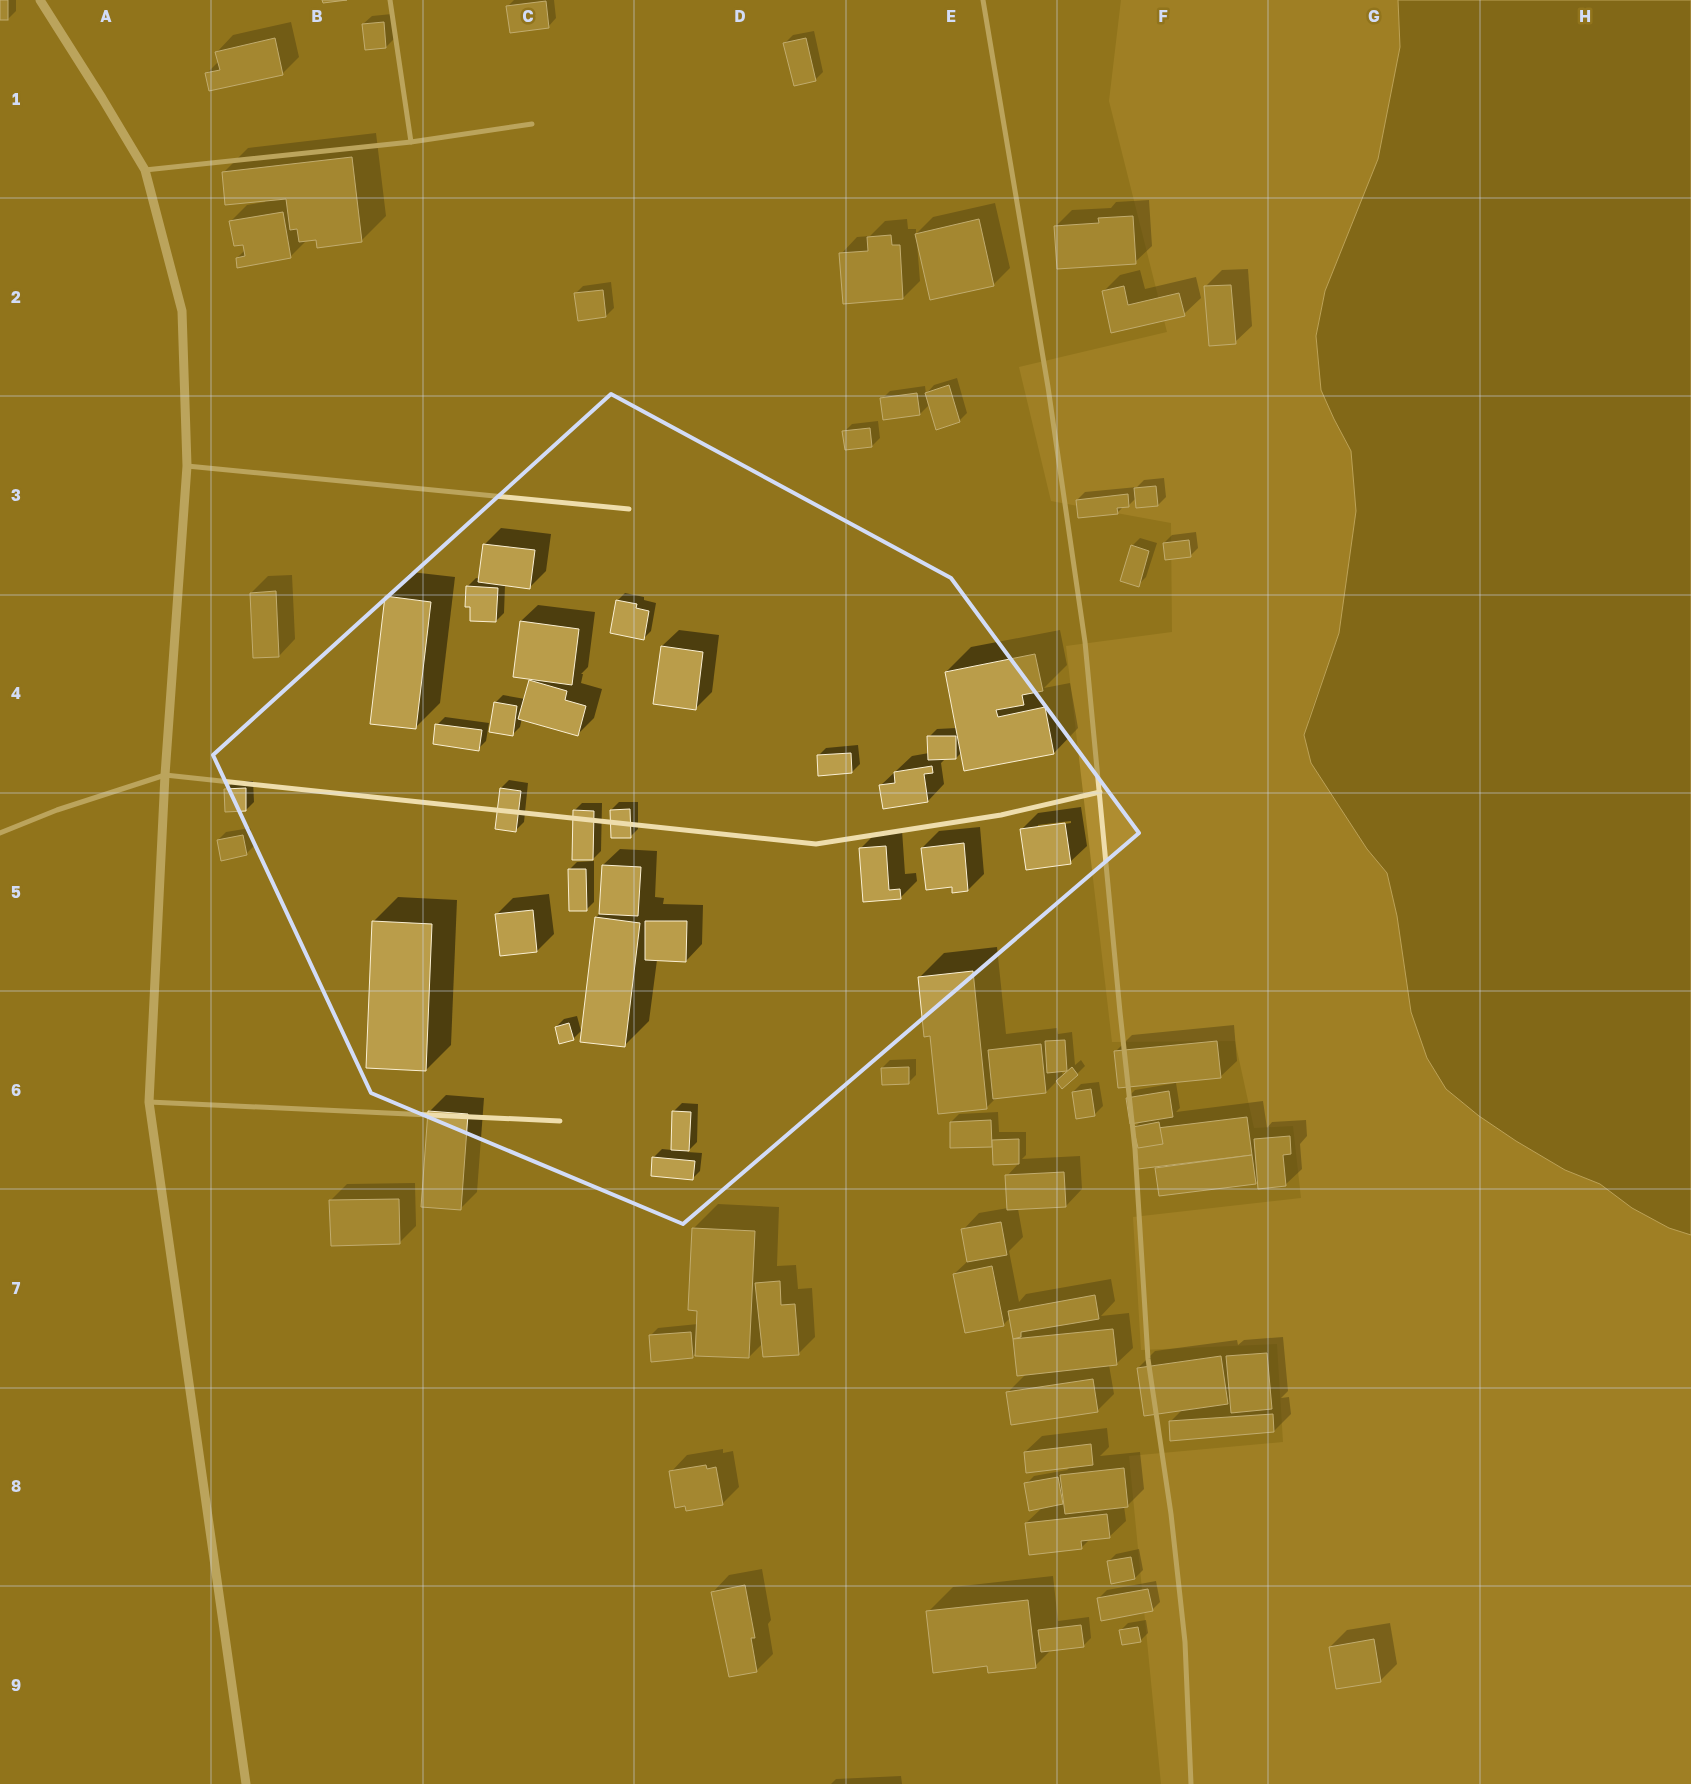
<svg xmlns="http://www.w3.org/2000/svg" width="1691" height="1784" font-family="'Golos Text',sans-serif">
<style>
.green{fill:#af8d30}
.water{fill:#6f5913;stroke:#f0d9a0}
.shadow{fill:#0007;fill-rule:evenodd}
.building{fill:#ba9d4a;stroke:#faefd2}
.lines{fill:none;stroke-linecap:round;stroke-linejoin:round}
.minor{stroke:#eeddac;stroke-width:5}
.tertiary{stroke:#eeddac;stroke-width:9}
.marked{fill:none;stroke:#d2dcf7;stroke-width:4;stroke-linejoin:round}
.grid{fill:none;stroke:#d2dcf7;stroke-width:1;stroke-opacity:0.55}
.grid-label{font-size:16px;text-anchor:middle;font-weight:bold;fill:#d2dcf7;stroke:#91741c;stroke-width:5;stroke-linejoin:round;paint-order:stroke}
</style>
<rect width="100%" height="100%" fill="#91741c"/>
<polygon class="green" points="1121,0 1398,0 1400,47 1378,159 1325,291 1316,336 1321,390 1334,419 1351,451 1356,511 1339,633 1308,720 1311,763 1367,849 1387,873 1397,916 1411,1012 1446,1089 1479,1116 1516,1141 1565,1170 1600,1184 1632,1208 1669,1228 1691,1235 1691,1784 1161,1784 1129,1456 1283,1442 1277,1344 1141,1350 1133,1217 1301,1198 1293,1126 1254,1128 1235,1041 1112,1042 1066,646 1172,632 1171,523 1051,501 1019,367 1167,332 1109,101"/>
<polygon class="water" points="1398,0 1691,0 1691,1235 1669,1228 1632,1208 1600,1184 1565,1170 1516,1141 1479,1116 1446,1089 1427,1058 1411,1012 1397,916 1387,873 1367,849 1311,763 1304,735 1339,633 1356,511 1351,451 1334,419 1321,390 1316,336 1325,291 1378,159 1400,47"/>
<g class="shadow">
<polygon points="0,0 16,0 16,11 8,19 0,19"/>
<polygon points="514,0 554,0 556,18 548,27 508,6"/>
<polygon points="392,14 394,39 386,47 363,24 372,16"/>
<polygon points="291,22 299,57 282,74 207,73 219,61 217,52 233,35"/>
<polygon points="814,31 823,72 815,80 785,43 793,35"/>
<polygon points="376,133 386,216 361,241 317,238 307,240 290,257 237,258 245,250 244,244 230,222 247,205 265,202 265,200 223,173 248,148"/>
<polygon points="1149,200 1152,246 1135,262 1055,227 1072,210 1111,208 1116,202"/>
<polygon points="995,203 1010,268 993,285 917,243 920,281 903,298 841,254 857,237 870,236 885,221 907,219 908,229 916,229 916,234 933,217"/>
<polygon points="1248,269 1252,326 1235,342 1205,287 1222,270"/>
<polygon points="1140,270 1145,289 1196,277 1201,298 1184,314 1112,331 1103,292 1120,275"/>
<polygon points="611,282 614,308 606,316 575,294 583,286"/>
<polygon points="957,378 967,413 959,421 928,400 927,400 928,406 920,414 882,399 890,391 925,386 926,394 934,385"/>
<polygon points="878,421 880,438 872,446 844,432 852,424"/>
<polygon points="1164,478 1166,497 1158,505 1136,498 1129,505 1124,506 1117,513 1077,500 1085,492 1137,487 1144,480"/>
<polygon points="501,528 551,534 546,571 529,588 505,585 504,613 496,621 471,606 468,586 476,578 480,579 485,544"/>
<polygon points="1196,532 1198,548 1190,556 1164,543 1172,535"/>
<polygon points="1140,538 1157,543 1146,577 1138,585 1132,546"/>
<polygon points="411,572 455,577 440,703 415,728 386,597"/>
<polygon points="292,575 295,639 279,656 251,593 268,576"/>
<polygon points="625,593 644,597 644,600 656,603 651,631 643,639 617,601"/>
<polygon points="538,605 595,612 588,667 581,674 583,674 581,683 602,689 594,718 577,735 522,718 520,727 512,735 495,703 503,695 525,699 530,681 533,678 521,621"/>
<polygon points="679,630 719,635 712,692 695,709 662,646"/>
<polygon points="1060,630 1067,665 1044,688 1070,683 1078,728 1054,753 962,752 956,758 946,758 941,763 944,784 928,801 881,785 912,756 929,753 929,737 937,729 957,728 946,672 971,647"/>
<polygon points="445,717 489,723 486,741 478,749 437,725"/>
<polygon points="858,745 860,764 852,772 818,756 826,748"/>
<polygon points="509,780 528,783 524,822 516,830 501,788"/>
<polygon points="234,781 253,781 254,802 246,810 226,789"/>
<polygon points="619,802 638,802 638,829 630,837 611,810"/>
<polygon points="582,803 602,803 601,851 593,859 574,811"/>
<path d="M 1081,807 L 1087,846 L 1070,862 L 1021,830 L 1038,813 ZM 1071,821 L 1071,823 L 1038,828 L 1038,825 Z"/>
<polygon points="980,827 984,874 968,890 953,886 922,848 939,831"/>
<polygon points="250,828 254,846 246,854 218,840 226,832"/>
<polygon points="902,830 905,874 916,873 917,881 900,898 864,900 860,849 877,832"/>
<polygon points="620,849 657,851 655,897 664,898 663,904 703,905 702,944 686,961 657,960 649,1021 624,1046 596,917 601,913 603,865"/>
<polygon points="594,861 594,902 586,910 569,870 577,862"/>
<polygon points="549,894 554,934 537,951 496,915 513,898"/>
<polygon points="398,897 457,900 451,1045 426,1070 373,922"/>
<path d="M 997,947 L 1006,1034 L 1057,1028 L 1058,1034 L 1072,1032 L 1075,1065 L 1081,1060 L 1085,1066 L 1077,1074 L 1057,1081 L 1046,1092 L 997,1097 L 986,1108 L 931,1035 L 919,978 L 944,953 ZM 1070,1070 L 1063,1076 L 1062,1071 Z"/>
<polygon points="577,1016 581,1031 573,1039 556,1027 564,1019"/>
<polygon points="1234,1025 1237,1061 1220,1077 1116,1051 1132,1035"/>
<polygon points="916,1059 916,1075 908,1083 882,1068 890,1060"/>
<polygon points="1099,1082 1103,1106 1095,1114 1077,1117 1073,1092 1081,1084"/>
<polygon points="1176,1083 1180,1108 1176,1112 1263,1101 1267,1128 1272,1122 1306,1120 1307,1136 1300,1144 1302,1169 1285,1185 1259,1179 1255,1183 1160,1195 1156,1165 1135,1127 1141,1121 1127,1098 1135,1090"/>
<polygon points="446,1095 484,1098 477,1192 460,1209 429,1112"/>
<polygon points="682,1103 698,1104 697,1142 687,1152 702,1153 700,1171 692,1179 652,1175 654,1157 662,1149 672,1150 674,1111"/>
<polygon points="998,1112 999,1132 1026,1132 1026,1155 1022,1159 1080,1156 1082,1189 1066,1206 1018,1209 1023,1237 1009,1251 1019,1302 1026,1294 1111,1279 1115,1301 1101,1316 1129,1313 1133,1348 1116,1364 1109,1365 1114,1394 1097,1411 1007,1393 1027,1373 1014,1340 1018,1336 1011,1317 1003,1325 954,1274 968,1261 963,1230 979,1213 1008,1208 1007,1176 1019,1163 994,1164 994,1146 952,1147 951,1122 959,1114"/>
<polygon points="415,1183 416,1226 400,1242 330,1201 347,1184"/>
<polygon points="718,1204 779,1207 777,1266 796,1265 798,1289 812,1288 815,1337 799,1353 763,1343 749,1357 695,1354 692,1357 650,1336 658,1328 698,1324 693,1229"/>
<polygon points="1283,1337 1288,1391 1281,1398 1289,1397 1291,1414 1274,1431 1170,1422 1183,1409 1138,1368 1155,1351 1237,1340 1238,1345 1244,1340"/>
<polygon points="1107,1428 1109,1447 1100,1456 1140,1452 1144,1489 1127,1506 1124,1506 1126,1521 1109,1537 1090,1539 1081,1548 1026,1523 1043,1507 1026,1484 1034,1476 1067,1470 1070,1467 1025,1452 1042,1436"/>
<polygon points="723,1449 723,1453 733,1451 739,1487 722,1504 671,1472 687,1455"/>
<polygon points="1139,1549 1143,1570 1135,1578 1108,1562 1116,1554"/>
<polygon points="762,1569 771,1620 768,1624 773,1654 756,1671 713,1592 729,1575"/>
<polygon points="1053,1576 1058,1621 1089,1617 1091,1638 1083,1646 1052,1649 1035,1666 989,1665 928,1612 953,1587"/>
<polygon points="1156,1581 1160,1602 1152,1610 1099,1598 1107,1590"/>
<polygon points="1146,1620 1148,1633 1140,1641 1120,1631 1128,1623"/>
<polygon points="1390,1623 1397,1664 1380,1681 1330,1647 1347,1630"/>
<polygon points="901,1776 902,1784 831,1784 836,1779"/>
</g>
<g class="building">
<rect x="0" y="0" width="8" height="20"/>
<polygon points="322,0 347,0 323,3"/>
<polygon points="546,1 549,28 510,33 506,6"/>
<polygon points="384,22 386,48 365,50 362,24"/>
<polygon points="275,38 283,75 209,91 205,73 220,70 215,52"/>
<polygon points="806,38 816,81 794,86 783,43"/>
<polygon points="352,157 362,242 317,248 316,240 299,242 297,229 290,230 286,199 225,205 222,172"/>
<polygon points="283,212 291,258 237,268 236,258 245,256 243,245 234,246 229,221"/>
<polygon points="1133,216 1136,264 1057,269 1054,226 1099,223 1098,218"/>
<polygon points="979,219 994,286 930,300 915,234"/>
<polygon points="891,235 892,245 900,245 903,299 843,304 839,253 868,251 867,237"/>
<polygon points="1231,285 1236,344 1209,346 1204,286"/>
<polygon points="1124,286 1128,305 1179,293 1185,316 1111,333 1102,291"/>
<polygon points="603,290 606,317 578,321 574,293"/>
<polygon points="949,385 960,422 936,430 925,393"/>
<polygon points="917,393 920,415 883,420 880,398"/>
<polygon points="870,428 872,447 845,450 842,431"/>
<polygon points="1156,486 1158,506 1136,508 1134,488"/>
<polygon points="1128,494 1129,507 1117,508 1118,514 1078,518 1076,500"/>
<polygon points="1189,540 1191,557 1165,560 1163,543"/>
<polygon points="483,544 535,550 530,589 478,582"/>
<polygon points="1131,545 1149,551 1139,587 1120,581"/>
<polygon points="466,586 498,588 496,622 470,621 470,607 465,607"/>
<polygon points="276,591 279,657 253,658 250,593"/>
<polygon points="385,596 431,602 416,729 370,724"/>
<polygon points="616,600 637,604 636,608 649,611 644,640 610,633"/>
<polygon points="520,621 579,629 572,685 513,677"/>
<polygon points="661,646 703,652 696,710 653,704"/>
<polygon points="1035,654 1043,691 1022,695 1024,705 996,710 998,717 1045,707 1054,754 964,771 945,672"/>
<polygon points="529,680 567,691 565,700 586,706 578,736 518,719"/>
<polygon points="494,702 517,706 513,736 489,732"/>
<polygon points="435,724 482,730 479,751 433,744"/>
<polygon points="927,736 956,736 956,759 928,760"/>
<polygon points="851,753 852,773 818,776 817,755"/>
<polygon points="932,766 933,773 924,774 928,802 883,809 879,785 895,783 894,772"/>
<polygon points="246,788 246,811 225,812 224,789"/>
<polygon points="500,788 521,791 516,832 495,829"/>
<polygon points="630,809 631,838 611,838 610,810"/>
<polygon points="573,810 594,811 593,860 572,860"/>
<polygon points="1065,823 1071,864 1026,870 1020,829"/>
<polygon points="243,835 247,855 221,861 217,840"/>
<polygon points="964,843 968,891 952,893 952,887 926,890 921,848"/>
<polygon points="886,846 889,890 900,889 901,899 863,902 859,848"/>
<polygon points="602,865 641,867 638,916 599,914"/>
<polygon points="568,869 586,869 587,911 569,911"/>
<polygon points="533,910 537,952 500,956 495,914"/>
<polygon points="595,917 640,923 625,1047 580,1042"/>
<polygon points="372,921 432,924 426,1071 366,1068"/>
<polygon points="645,921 687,921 686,962 645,960"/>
<polygon points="973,971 987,1109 938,1114 930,1036 924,1037 918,977"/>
<polygon points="569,1023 574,1040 559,1044 555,1027"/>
<polygon points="1065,1040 1067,1071 1047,1073 1045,1041"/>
<polygon points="1217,1041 1221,1078 1118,1088 1114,1051"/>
<polygon points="1041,1044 1046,1093 993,1099 988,1050"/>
<polygon points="909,1067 909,1084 882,1085 881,1068"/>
<polygon points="1072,1067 1078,1075 1062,1089 1056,1081"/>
<polygon points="1091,1089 1095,1116 1076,1119 1072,1092"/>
<polygon points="1169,1091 1173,1117 1130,1124 1126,1098"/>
<polygon points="428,1111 468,1114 461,1210 421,1207"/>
<polygon points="672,1111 691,1112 689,1151 671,1150"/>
<polygon points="1247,1117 1252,1155 1138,1169 1133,1131"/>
<polygon points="991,1120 992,1147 950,1148 950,1122"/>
<polygon points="1159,1122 1163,1144 1138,1148 1133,1127"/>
<polygon points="1290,1136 1291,1154 1283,1155 1286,1186 1258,1189 1254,1139"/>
<polygon points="1019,1139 1019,1164 993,1165 992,1140"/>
<polygon points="1252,1155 1256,1184 1159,1196 1155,1168"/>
<polygon points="652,1157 695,1161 693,1180 651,1176"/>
<polygon points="1064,1172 1066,1207 1007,1210 1005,1175"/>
<polygon points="399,1199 400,1244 331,1246 329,1200"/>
<polygon points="1001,1222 1007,1255 967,1262 961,1229"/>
<polygon points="692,1228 755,1231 749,1358 695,1356 697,1311 688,1310"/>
<polygon points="992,1266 1004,1326 965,1333 953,1274"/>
<polygon points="780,1281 781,1305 795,1304 799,1355 763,1357 755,1283"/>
<polygon points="1095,1295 1099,1319 1021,1332 1021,1337 1013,1339 1008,1311"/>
<polygon points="1113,1329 1117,1365 1017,1376 1013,1339"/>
<polygon points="691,1332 693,1358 651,1362 649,1335"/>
<polygon points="1267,1353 1272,1409 1231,1413 1226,1356"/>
<polygon points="1221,1356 1228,1404 1144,1416 1137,1368"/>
<polygon points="1093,1379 1098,1412 1011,1425 1006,1392"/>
<polygon points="1273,1414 1274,1432 1170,1441 1169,1421"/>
<polygon points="1091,1444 1093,1465 1026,1473 1024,1452"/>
<polygon points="706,1465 707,1469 716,1467 723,1505 686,1511 685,1506 675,1508 669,1471"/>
<polygon points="1124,1468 1128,1507 1065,1514 1060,1475"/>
<polygon points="1058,1477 1063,1504 1029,1511 1024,1483"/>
<polygon points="1107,1514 1110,1538 1081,1541 1082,1549 1029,1555 1025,1523"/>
<polygon points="1131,1557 1135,1579 1111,1584 1107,1561"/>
<polygon points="745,1585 755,1638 751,1638 757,1672 729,1677 711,1592"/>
<polygon points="1148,1589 1153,1611 1101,1621 1097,1598"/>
<polygon points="1028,1600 1036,1668 988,1673 987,1666 933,1673 926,1611"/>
<polygon points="1081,1625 1084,1647 1041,1652 1038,1630"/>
<polygon points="1138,1627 1141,1642 1122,1645 1119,1630"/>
<polygon points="1374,1639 1381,1682 1336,1689 1329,1647"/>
</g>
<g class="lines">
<g class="minor">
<polyline points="390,0 411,142"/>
<polyline points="983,0 1048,387 1085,642 1120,1012 1135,1149 1148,1359 1171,1514 1185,1642 1191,1784"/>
<polyline points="145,170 411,142 532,124"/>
<polyline points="187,466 629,509"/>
<polyline points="0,833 57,810 165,775 816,844 1001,815 1100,792"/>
<polyline points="149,1102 560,1121"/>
</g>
<polyline class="tertiary" points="40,0 102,98 145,170 182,311 187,466 165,775 149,1102 246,1784"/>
</g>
<path d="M0 0H1691V1784H0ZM 611,394 L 951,578 L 1139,833 L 683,1224 L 371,1093 L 213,755 Z" fill="#91741c" fill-opacity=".55" fill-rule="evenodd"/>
<path class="marked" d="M 611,394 L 951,578 L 1139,833 L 683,1224 L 371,1093 L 213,755 Z"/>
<path class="grid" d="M 211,0 L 211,1784M 423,0 L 423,1784M 634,0 L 634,1784M 846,0 L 846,1784M 1057,0 L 1057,1784M 1268,0 L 1268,1784M 1480,0 L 1480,1784M 0,198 L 1691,198M 0,396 L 1691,396M 0,595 L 1691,595M 0,793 L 1691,793M 0,991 L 1691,991M 0,1189 L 1691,1189M 0,1388 L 1691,1388M 0,1586 L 1691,1586"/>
<g class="grid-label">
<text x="106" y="22">A</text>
<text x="317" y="22">B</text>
<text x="528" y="22">C</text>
<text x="740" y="22">D</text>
<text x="951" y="22">E</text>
<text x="1163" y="22">F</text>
<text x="1374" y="22">G</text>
<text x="1585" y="22">H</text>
<text x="16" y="105">1</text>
<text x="16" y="303">2</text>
<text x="16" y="501">3</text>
<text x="16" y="699">4</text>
<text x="16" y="898">5</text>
<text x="16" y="1096">6</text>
<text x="16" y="1294">7</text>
<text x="16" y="1492">8</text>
<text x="16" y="1691">9</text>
</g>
</svg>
